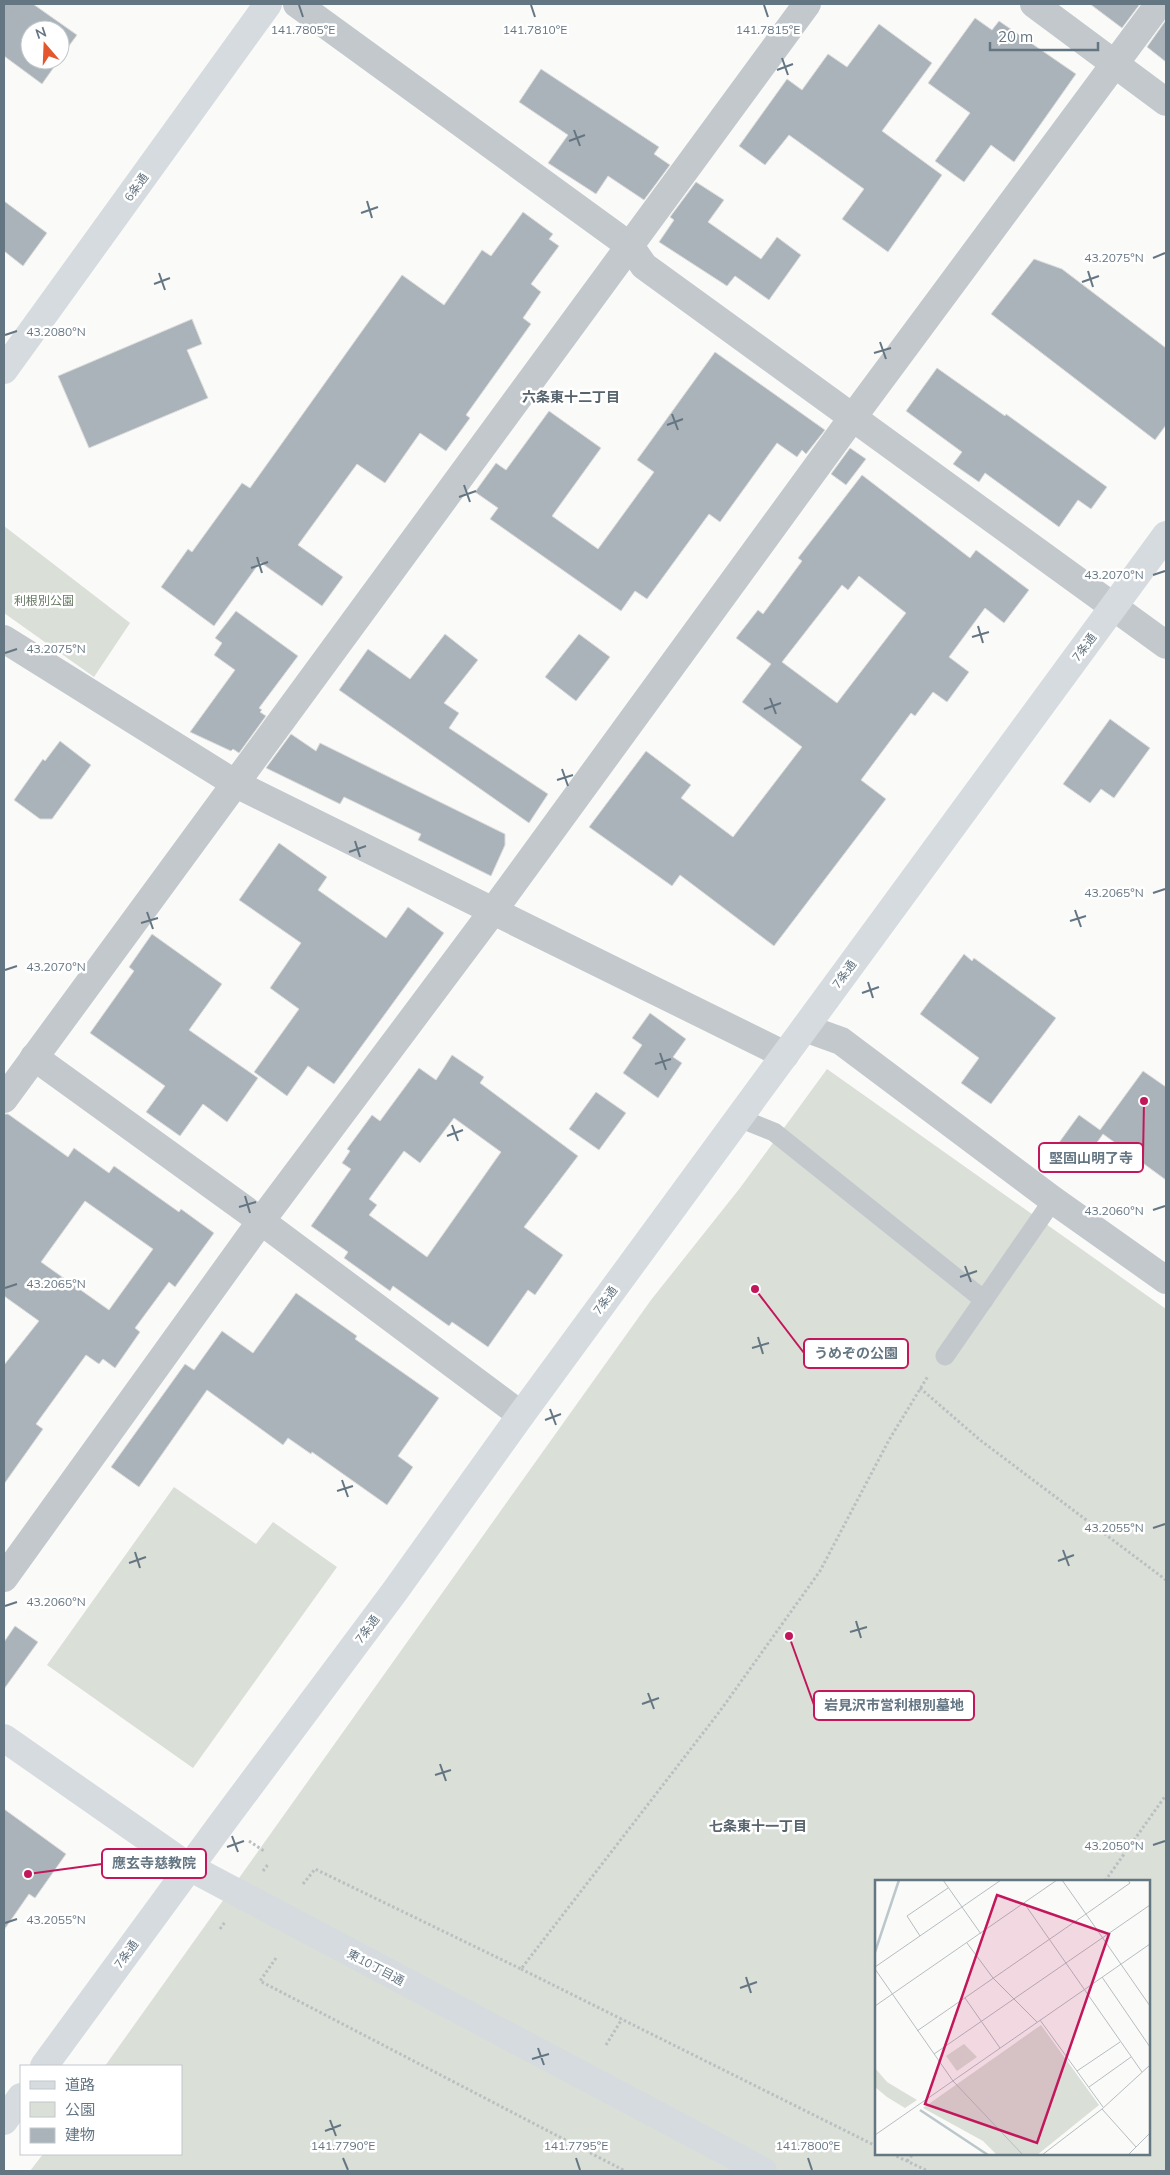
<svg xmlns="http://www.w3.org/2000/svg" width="1170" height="2175" font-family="Mulish,'Noto Sans JP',sans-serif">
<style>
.green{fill:#dadfd7;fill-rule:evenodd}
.building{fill:#aab3b9;stroke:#dcdcda;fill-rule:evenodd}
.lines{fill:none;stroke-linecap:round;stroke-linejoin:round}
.path{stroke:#bbbfc2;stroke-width:3;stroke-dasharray:2.5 2.5;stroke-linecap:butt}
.lane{stroke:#c3c8cc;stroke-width:19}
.street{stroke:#c3c8cc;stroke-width:28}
.secondary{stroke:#d6dbdf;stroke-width:28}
.ticks{fill:none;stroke:#657683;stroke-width:2}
.labels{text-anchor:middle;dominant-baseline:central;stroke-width:5;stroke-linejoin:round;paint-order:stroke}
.street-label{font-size:12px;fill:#657683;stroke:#fff}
.park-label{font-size:12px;fill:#687a64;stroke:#fff}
.neighbourhood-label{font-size:14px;font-weight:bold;fill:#57646e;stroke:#fff}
.inset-river{fill:none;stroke:#bbc7cb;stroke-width:2.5}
.inset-road{fill:none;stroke:#b5bdc2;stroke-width:1}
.view{fill:#c2185b;fill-opacity:0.15;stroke:#c2185b;stroke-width:2.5}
.inset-edge{fill:none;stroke:#657683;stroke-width:2.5}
.ticks-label{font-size:12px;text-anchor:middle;fill:#657683;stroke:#fff;stroke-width:5;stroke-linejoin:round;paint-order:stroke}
.leader{fill:none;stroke:#c2185b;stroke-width:2}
.callout-dot{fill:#c2185b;stroke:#fff;stroke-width:2}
.callout{fill:#fff;stroke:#c2185b;stroke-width:2}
.callout-label{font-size:14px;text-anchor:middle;font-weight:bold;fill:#657683}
</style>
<rect width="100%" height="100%" fill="#fafaf8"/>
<g class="green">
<polygon points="4,526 130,623 94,677 4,613"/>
<path d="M 827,1069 L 1166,1309 L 1166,2171 L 30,2171 L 43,2154 L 181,2154 L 181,2066 L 105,2066 L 651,1300 L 740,1188 ZM 876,1881 L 1149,1881 L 1149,2154 L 876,2154 Z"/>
<polygon points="174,1487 256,1544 273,1522 337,1567 193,1768 47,1665"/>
</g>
<g class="building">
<polygon points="4,4 33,4 77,35 60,58 60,30 30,30 30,60 59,60 42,84 4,56"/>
<polygon points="1090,4 1140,4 1122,28"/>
<polygon points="975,18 992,30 999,21 1076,74 1014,162 991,145 964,182 935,161 970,113 928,83"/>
<polygon points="1166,20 1166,62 1147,47"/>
<polygon points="879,24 932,63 882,131 942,175 888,252 842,219 864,189 789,135 765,165 739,146 787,79 802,90 828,54 847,67"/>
<polygon points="541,69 659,147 654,154 670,165 644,200 608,176 596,194 548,163 568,135 519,102"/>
<polygon points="696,182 724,200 708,222 761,259 777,237 801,255 769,300 735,276 727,286 659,242 674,220 670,217"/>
<polygon points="4,201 47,233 23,266 4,251"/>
<polygon points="523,212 553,234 549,239 559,246 531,284 541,292 523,318 531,324 466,415 470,418 446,451 420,433 385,483 357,464 298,545 343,577 322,606 260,562 214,626 161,587 188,549 192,552 242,483 250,488 402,275 444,305 482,250 491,256"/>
<polygon points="1034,259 1062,269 1166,348 1166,425 1155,440 991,314"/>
<polygon points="192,319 202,344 187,350 208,398 89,448 58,376"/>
<polygon points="715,352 825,430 806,454 802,450 797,457 777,443 720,522 709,514 647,599 635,591 621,611 490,519 498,508 475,492 496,463 506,470 549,411 601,448 552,516 598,549 654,472 637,460"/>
<polygon points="937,368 1005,416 1006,414 1107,487 1091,509 1078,500 1059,527 985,473 979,482 953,464 962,452 906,411"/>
<polygon points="850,448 866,459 846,485 831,474"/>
<path d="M 862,475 L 970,558 L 976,550 L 1029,590 L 1004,623 L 985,608 L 949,657 L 969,672 L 947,702 L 933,692 L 915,716 L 911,713 L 861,780 L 886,799 L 774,946 L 680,875 L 672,886 L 589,827 L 646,751 L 691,785 L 681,798 L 733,837 L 802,747 L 742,702 L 771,664 L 736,638 L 758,610 L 763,614 L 802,561 L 798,558 ZM 859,576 L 906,613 L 837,703 L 782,662 L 842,585 L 848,590 Z"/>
<polygon points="236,611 298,656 259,708 262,710 260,712 266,716 239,753 233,749 231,751 190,732 235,670 214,655 222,643 215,638"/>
<polygon points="445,634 478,660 444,703 459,713 449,728 548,794 529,823 339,690 368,649 410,679"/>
<polygon points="579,634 610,657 576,701 545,677"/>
<polygon points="1110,719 1150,748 1114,798 1101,789 1090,803 1063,784"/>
<polygon points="291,734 316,751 320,743 505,834 505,845 491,876 418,840 421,834 344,797 340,804 266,768"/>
<polygon points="60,741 91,765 52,819 40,819 14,800 43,759 45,761"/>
<polygon points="279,843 327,877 318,890 386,938 408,907 444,933 334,1084 308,1066 287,1096 254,1072 299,1009 270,988 301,943 239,900"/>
<polygon points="152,934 222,984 189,1030 258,1078 227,1122 203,1104 180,1136 146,1112 165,1086 90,1033 134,971 129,967"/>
<polygon points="964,954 972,961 974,958 1056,1018 991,1104 961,1083 979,1058 920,1014"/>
<polygon points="650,1013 686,1039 673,1057 682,1063 658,1098 623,1073 642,1045 632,1038"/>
<path d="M 452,1055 L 484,1077 L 480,1083 L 578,1156 L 524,1227 L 563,1255 L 535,1295 L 528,1290 L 488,1347 L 452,1322 L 449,1326 L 393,1286 L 390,1291 L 344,1258 L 348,1252 L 311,1226 L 351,1169 L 342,1163 L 350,1151 L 347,1149 L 372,1115 L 380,1121 L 419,1068 L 436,1080 ZM 454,1118 L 501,1152 L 427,1257 L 369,1215 L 377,1205 L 369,1199 L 404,1151 L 420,1163 Z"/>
<polygon points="1143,1071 1166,1087 1166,1180 1103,1134 1083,1162 1058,1144 1079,1115 1100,1130"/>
<polygon points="596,1092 626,1113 599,1150 569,1129"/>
<path d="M 4,1114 L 8,1114 L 68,1157 L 74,1148 L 109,1173 L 114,1166 L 179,1212 L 181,1209 L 214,1233 L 175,1287 L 169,1282 L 135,1328 L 140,1332 L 115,1368 L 103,1359 L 99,1364 L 86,1355 L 36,1424 L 43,1429 L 4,1484 L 4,1365 L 39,1321 L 4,1296 ZM 85,1201 L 153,1249 L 109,1310 L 41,1262 Z"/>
<polygon points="296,1293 357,1336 355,1339 439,1398 398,1456 413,1467 387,1505 312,1452 311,1454 288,1438 283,1445 207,1390 139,1487 111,1467 185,1364 194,1370 222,1331 253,1353"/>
<polygon points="15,1626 38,1642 4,1689 4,1642"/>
<polygon points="4,1809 66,1854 35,1898 29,1894 4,1930"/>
</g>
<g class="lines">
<g class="path">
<polyline points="920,1388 980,1440 1166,1580"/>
<polyline points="249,1841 264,1851"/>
<polyline points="263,1871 269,1863"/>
<polyline points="125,1872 131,1865"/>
<polyline points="1105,1881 1166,1795"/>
<polyline points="303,1884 315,1869 521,1969 720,1711 820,1571 889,1440 928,1376"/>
<polyline points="220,1929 225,1922"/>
<polyline points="276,1958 260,1981 625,2171"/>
<polyline points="521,1969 876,2146"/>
<polyline points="606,2045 622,2019"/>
<polyline points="892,2154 928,2171"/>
<polyline points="907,2161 913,2154"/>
</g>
<g class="lane">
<polyline points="739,1118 774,1132 984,1300"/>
<polyline points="945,1356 1053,1200"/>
</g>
<g class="street">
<polyline points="297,4 630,246 644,266 1166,645"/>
<polyline points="1034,4 1166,102"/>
<polyline points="4,639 236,784 785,1055"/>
<polyline points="805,1028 841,1041 1053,1200 1166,1280"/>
<polyline points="34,1057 261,1221 521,1415"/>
<polyline points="4,1099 807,4"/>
<polyline points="4,1578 261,1221 493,911 853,417 1159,4"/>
</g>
<g class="secondary">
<polyline points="4,370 268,4"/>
<polyline points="4,1738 189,1867 763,2171"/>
<polyline points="44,2066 222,1823 395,1591 521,1415 1166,535"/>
<polyline points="4,2121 21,2097"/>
</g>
</g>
<path class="ticks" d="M 299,5 L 303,17M 531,5 L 535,17M 764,5 L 768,17M 782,58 L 788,75M 777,70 L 793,64M 574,130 L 580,146M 569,141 L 585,135M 367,201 L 372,218M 361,213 L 378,207M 1153,258 L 1165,253M 1088,271 L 1093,287M 159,273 L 165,290M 1082,282 L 1099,276M 154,284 L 170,278M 5,335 L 17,331M 880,342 L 886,359M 874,353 L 891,348M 672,414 L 678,430M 667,425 L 683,419M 464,485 L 470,502M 459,497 L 476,491M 257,557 L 262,573M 251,568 L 268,562M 1153,575 L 1165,571M 978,626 L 983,643M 972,637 L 989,632M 5,653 L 17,649M 770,698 L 776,714M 764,709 L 781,703M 562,769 L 568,786M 557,780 L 573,775M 355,841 L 360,857M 349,852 L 366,846M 1153,893 L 1165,889M 1075,910 L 1081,927M 147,912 L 153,929M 1070,921 L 1086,916M 141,923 L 158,918M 5,970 L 17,966M 868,982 L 873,998M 862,993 L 879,987M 660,1053 L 666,1070M 655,1064 L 671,1059M 452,1125 L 458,1141M 447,1136 L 463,1130M 245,1196 L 250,1213M 239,1207 L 256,1202M 1153,1210 L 1165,1206M 965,1266 L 971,1282M 960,1277 L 977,1271M 5,1288 L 17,1284M 758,1337 L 763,1354M 752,1348 L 769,1343M 550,1409 L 556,1425M 545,1420 L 561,1414M 342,1480 L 348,1497M 337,1491 L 353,1486M 1153,1528 L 1165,1524M 1063,1550 L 1069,1566M 135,1552 L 140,1568M 1058,1561 L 1074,1555M 129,1563 L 146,1557M 5,1606 L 17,1602M 856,1621 L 861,1638M 850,1632 L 867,1627M 648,1693 L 654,1709M 642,1704 L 659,1698M 440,1764 L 446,1781M 435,1775 L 451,1770M 232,1836 L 238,1852M 1153,1845 L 1165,1841M 227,1847 L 244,1841M 5,1923 L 17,1919M 746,1977 L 751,1993M 740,1988 L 757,1982M 538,2048 L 544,2065M 532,2059 L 549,2054M 330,2120 L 336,2136M 325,2131 L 341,2125M 343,2158 L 348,2170M 576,2158 L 580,2170M 808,2158 L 812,2170"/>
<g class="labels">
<g class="street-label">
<text transform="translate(136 187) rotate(-54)">6条通</text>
<text transform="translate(1084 647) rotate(-53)">7条通</text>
<text transform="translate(844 974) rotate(-54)">7条通</text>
<text transform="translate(605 1300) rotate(-54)">7条通</text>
<text transform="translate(367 1629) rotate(-53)">7条通</text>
<text transform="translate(126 1954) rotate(-54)">7条通</text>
<text transform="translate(376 1967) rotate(28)">東10丁目通</text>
</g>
<g class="park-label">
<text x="44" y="600">利根別公園</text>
</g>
<g class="neighbourhood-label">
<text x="571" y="397">六条東十二丁目</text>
<text x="758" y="1826">七条東十一丁目</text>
</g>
</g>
<g transform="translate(875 1880)">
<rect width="275" height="275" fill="#fafaf8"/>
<path d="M 166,145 L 224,225 L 162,275 L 122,275 L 108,261 L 48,228 ZM 89,164 L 102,177 L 82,191 L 71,176 ZM 0,188 L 12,202 L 42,220 L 30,228 L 12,217 L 0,207 Z" fill="#dadfd7"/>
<path class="inset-river" d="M 0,72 L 24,0M 45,230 L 113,275"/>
<path class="inset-road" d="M 68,0 L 106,54M 253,0 L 255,3 L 211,34 L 275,126M 149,23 L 267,192M 45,56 L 32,36 L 73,8M 92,63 L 118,98 L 162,142M 0,87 L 126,0M 0,89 L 78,201 L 148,275M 227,97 L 275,167M 90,118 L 125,168M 0,126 L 182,0M 165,140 L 228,227M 42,151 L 211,34 L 187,0M 59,174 L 275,25M 202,191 L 245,162M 214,207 L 256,177M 227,229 L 261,267M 0,255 L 275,64M 167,275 L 227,229 L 275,185M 253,275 L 275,253"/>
<path class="view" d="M 122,15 L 234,54 L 162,263 L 50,224 Z"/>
<rect width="275" height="275" class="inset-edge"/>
</g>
<g class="ticks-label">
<text x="303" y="34">141.7805°E</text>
<text x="535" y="34">141.7810°E</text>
<text x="768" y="34">141.7815°E</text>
<text x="1114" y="262">43.2075°N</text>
<text x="56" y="336">43.2080°N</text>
<text x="1114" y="579">43.2070°N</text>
<text x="56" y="653">43.2075°N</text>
<text x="1114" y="897">43.2065°N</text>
<text x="56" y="971">43.2070°N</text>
<text x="1114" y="1215">43.2060°N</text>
<text x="56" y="1288">43.2065°N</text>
<text x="1114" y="1532">43.2055°N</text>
<text x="56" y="1606">43.2060°N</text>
<text x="1114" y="1850">43.2050°N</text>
<text x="56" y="1924">43.2055°N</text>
<text x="343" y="2150">141.7790°E</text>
<text x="576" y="2150">141.7795°E</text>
<text x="808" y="2150">141.7800°E</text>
</g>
<path class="leader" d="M1144 1101L1143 1158M755 1289L804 1353M789 1636L814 1705M28 1874L102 1864"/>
<g class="callout-dot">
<circle cx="1144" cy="1101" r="5"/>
<circle cx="755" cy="1289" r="5"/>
<circle cx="789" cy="1636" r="5"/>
<circle cx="28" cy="1874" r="5"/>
</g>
<g class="callout">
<rect x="1039" y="1143" width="104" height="29" rx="5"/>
<rect x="804" y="1339" width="104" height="29" rx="5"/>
<rect x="814" y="1691" width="160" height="29" rx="5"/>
<rect x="102" y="1849" width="104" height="29" rx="5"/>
</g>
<g class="callout-label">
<text x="1091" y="1163">堅固山明了寺</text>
<text x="856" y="1358">うめぞの公園</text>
<text x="894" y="1710">岩見沢市営利根別墓地</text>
<text x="154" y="1868">應玄寺慈教院</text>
</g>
<rect width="1170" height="2175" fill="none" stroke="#657683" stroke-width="10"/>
<rect x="20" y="2065" width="162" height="90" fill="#ffffff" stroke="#c1c8cd"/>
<rect x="30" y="2081" width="25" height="8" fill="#d6dbdf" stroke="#c1c8cd"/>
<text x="65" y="2090" font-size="15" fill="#657683">道路</text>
<rect x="30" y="2102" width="25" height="15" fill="#dadfd7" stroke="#c1c8cd"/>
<text x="65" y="2115" font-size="15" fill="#657683">公園</text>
<rect x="30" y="2128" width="25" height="15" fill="#aab3b9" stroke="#c1c8cd"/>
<text x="65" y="2140" font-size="15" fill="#657683">建物</text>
<g transform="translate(45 45) rotate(341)"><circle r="24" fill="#ffffff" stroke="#c1c8cd"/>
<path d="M0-4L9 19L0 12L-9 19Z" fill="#e4572e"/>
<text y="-8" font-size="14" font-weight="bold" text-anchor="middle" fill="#657683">N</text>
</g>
<path d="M990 42v8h108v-8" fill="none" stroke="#657683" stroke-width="2.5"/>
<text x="998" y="42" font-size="15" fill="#657683" stroke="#ffffff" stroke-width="4" paint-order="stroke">20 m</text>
</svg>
